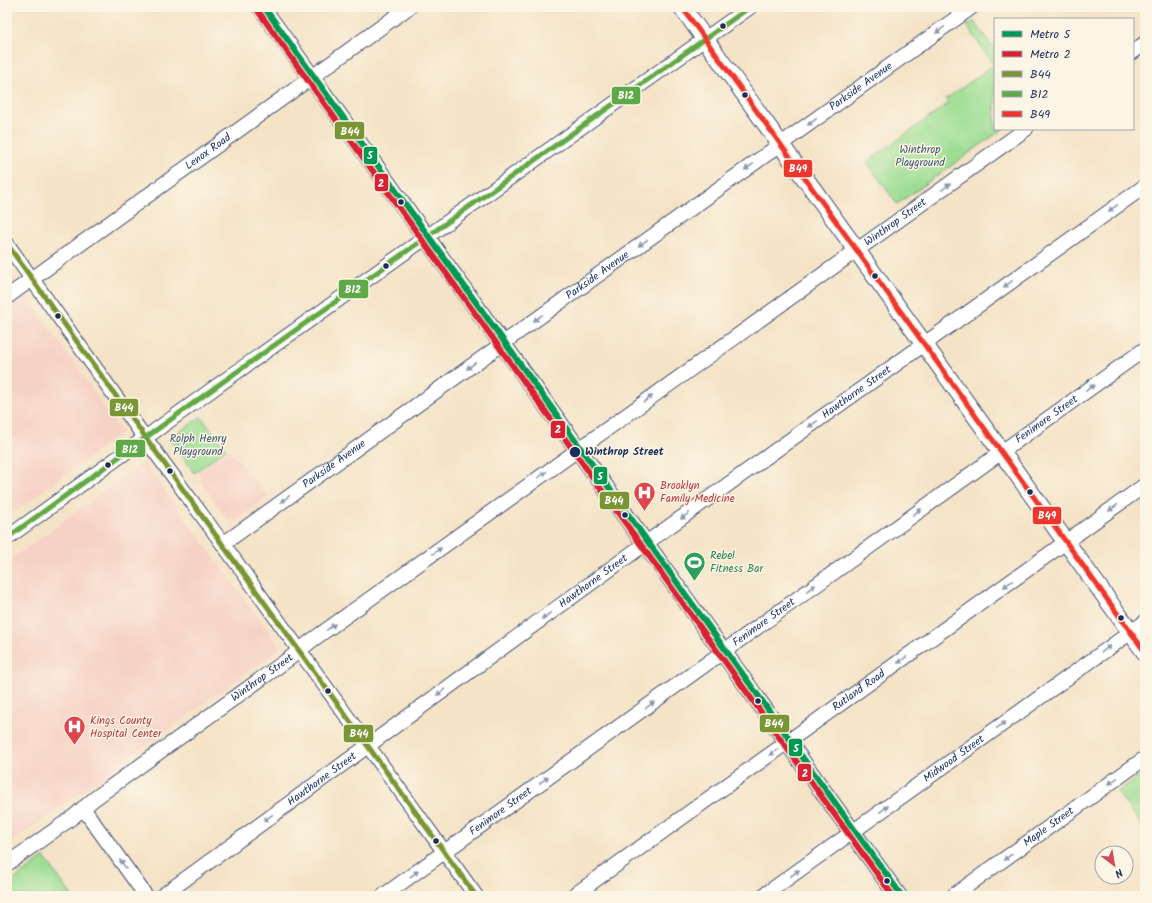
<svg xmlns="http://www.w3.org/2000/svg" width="1152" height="903" font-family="Kalam,sans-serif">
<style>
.built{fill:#f6d1c5}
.green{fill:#9ede94;stroke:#5c8679}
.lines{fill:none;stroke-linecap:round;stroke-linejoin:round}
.minor-casing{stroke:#3c4a6e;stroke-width:16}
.major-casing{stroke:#3c4a6e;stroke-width:19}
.minor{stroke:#fff;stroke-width:14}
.major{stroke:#fff;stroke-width:17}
.bus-1-casing{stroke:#fcf5e5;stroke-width:8}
.bus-2-casing{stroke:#fcf5e5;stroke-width:8}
.bus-3-casing{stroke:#fcf5e5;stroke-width:8}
.bus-1{stroke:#799534;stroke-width:5}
.bus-2{stroke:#60a949;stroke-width:5}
.bus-3{stroke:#ee352e;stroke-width:5}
.metro-1-casing{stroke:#fcf5e5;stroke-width:9}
.metro-2-casing{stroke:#fcf5e5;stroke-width:9}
.metro-1{stroke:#009952;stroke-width:6}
.metro-2{stroke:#d82233;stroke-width:6}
.oneway{fill:#8d97ae}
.bus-dot{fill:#1b2f5e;stroke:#fcf5e5;stroke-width:1.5}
.labels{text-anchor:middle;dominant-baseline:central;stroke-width:3;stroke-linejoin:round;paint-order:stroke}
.street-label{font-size:11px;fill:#1b2f5e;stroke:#fcf5e5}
.park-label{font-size:11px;fill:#3c5b6c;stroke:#fcf5e5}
.stop-label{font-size:11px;font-weight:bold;fill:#1b2f5e;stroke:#fcf5e5;text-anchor:start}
.health-label{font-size:11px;fill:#be3a42;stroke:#fcf5e5;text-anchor:start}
.leisure-label{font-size:11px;fill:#27864d;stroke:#fcf5e5;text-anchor:start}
.line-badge{stroke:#fcf5e5;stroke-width:1.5}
.badge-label{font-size:11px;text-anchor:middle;font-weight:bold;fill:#fff}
</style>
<rect width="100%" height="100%" fill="#fcf5e5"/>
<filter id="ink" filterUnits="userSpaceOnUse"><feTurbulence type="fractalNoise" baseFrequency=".025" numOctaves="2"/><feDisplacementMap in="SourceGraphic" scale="8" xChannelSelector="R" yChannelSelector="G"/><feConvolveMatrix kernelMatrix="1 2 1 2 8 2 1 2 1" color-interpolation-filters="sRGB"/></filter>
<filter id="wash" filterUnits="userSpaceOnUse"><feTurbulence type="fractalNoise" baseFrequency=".012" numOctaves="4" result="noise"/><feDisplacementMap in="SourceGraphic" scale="16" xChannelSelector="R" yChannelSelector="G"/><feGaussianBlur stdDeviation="0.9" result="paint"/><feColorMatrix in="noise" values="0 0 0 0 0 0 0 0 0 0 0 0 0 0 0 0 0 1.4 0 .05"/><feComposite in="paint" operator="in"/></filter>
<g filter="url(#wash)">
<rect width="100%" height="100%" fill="#f4e3c6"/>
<g class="built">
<polygon points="7,267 122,433 7,517"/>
<polygon points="229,450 268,497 234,521 232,518 228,520 199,480 202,478 198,472"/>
<polygon points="142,464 146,465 279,645 279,650 7,845 7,562"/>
</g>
<g class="green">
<polygon points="974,21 995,50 995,129 1003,129 897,204 867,162 949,103 946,99 994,65 967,26"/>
<polygon points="201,417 226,449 194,473 170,438"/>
<polygon points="1138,777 1145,787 1145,826 1143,827 1117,792"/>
<polygon points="44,857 72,896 7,896 7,885"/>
</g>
</g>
<g filter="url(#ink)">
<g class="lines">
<defs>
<g id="minor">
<polyline points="1133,52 1145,43"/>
<polyline points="7,244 145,438 223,544 476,896"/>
<path id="s1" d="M 7,297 L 409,7"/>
<polyline points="7,538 217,386 750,7"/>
<path id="s2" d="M 223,544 L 972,7"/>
<polyline points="83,808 146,896"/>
<path id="s3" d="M 7,864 L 73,817 L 94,799 L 290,658 L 311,641 L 1026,129"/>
<path id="s4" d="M 162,896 L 635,551 L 1145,186"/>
<path id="s5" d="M 383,896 L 1145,349"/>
<path id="s6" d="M 573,896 L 1145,485"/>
<path id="s7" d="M 763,896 L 1145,622"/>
<path id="s8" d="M 953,896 L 1145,758"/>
</g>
<g id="major">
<polyline points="261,7 898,896"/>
<polyline points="682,7 1145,652"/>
</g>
</defs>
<use href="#minor" class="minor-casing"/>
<use href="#major" class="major-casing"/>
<use href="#minor" class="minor"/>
<use href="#major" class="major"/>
<defs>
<g id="bus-1">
<polyline points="261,7 898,896"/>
<path d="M 7,244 C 162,462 320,679 476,896"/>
</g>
<polyline id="bus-2" points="7,538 217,386 750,7"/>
<polyline id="bus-3" points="682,7 1145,652"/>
</defs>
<use href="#bus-1" class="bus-1-casing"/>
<use href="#bus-2" class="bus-2-casing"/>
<use href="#bus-3" class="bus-3-casing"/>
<use href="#bus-1" class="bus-1"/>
<use href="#bus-2" class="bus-2"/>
<use href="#bus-3" class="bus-3"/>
<defs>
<polyline id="metro-1" points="264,7 902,896"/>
<polyline id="metro-2" points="258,11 893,896"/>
</defs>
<use href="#metro-1" class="metro-1-casing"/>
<use href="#metro-2" class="metro-2-casing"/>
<use href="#metro-1" class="metro-1"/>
<use href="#metro-2" class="metro-2"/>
</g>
<defs><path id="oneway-solid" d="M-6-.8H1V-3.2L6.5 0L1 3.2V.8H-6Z"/></defs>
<g class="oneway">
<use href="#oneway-solid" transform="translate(940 30) rotate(144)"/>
<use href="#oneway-solid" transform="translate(812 122) rotate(144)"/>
<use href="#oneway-solid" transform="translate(749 167) rotate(144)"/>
<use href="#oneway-solid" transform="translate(946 187) rotate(-36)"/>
<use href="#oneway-solid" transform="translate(1113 208) rotate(144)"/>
<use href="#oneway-solid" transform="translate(643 243) rotate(144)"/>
<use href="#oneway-solid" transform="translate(1008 284) rotate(144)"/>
<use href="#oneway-solid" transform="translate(538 318) rotate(144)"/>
<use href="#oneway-solid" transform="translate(471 366) rotate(144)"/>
<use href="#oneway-solid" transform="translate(1090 388) rotate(-36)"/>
<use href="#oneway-solid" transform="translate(648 399) rotate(-36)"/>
<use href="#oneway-solid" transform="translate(813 424) rotate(144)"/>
<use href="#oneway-solid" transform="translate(542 475) rotate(-36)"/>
<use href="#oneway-solid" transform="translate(285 499) rotate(144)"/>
<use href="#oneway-solid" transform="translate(1113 508) rotate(144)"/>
<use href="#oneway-solid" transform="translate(917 512) rotate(-36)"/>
<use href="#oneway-solid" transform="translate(685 516) rotate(144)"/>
<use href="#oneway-solid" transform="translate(437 551) rotate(-36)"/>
<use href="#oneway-solid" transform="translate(1008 584) rotate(144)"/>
<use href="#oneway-solid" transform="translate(811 588) rotate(-36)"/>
<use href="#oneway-solid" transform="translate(546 616) rotate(144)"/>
<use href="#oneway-solid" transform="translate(331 627) rotate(-35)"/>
<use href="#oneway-solid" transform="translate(1106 649) rotate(-36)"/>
<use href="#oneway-solid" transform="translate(902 660) rotate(144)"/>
<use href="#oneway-solid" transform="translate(441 692) rotate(144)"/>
<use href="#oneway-solid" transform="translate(650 705) rotate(-36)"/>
<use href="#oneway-solid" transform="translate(1001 725) rotate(-36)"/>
<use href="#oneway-solid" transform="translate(774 752) rotate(144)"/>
<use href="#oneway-solid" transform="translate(544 780) rotate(-36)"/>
<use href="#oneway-solid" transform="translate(1113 781) rotate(144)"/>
<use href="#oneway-solid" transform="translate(884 809) rotate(-36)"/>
<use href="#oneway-solid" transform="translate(268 818) rotate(144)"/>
<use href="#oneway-solid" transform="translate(1008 857) rotate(144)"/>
<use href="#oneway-solid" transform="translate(123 864) rotate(-125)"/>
<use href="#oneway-solid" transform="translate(795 873) rotate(-36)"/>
<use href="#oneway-solid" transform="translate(414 874) rotate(-36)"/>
</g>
</g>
<defs>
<symbol id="hospital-pin" viewBox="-11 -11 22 30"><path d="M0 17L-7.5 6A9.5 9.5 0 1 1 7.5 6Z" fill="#e0444e" stroke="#fcf5e5"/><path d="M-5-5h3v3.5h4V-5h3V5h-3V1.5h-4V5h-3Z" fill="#fff"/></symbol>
<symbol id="stadium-pin" viewBox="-11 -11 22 30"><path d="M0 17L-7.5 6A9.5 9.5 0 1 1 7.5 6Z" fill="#2e9e5b" stroke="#fcf5e5"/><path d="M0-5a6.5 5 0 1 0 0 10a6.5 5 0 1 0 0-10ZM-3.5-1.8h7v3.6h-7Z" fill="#fff"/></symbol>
</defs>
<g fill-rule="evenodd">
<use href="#hospital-pin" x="632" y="480" width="25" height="34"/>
<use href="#stadium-pin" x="682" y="550" width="25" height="34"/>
<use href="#hospital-pin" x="62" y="714" width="25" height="34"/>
</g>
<g class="bus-dot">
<circle cx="723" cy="26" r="3.5"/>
<circle cx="745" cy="95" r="3.5"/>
<circle cx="401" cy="202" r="3.5"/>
<circle cx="386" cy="266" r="3.5"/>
<circle cx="875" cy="276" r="3.5"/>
<circle cx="58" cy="316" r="3.5"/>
<circle cx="575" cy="452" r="6"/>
<circle cx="108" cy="465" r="3.5"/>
<circle cx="170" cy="471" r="3.5"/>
<circle cx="1030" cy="492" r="3.5"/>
<circle cx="625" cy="515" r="3.5"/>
<circle cx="1121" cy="618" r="3.5"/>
<circle cx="328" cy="691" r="3.5"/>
<circle cx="758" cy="701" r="3.5"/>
<circle cx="436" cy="841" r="3.5"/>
<circle cx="887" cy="881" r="3.5"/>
</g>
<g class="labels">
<g class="street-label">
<text stroke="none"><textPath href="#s2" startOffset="785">Parkside Avenue</textPath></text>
<text stroke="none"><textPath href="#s1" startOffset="248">Lenox Road</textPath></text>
<text stroke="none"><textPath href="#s3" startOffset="1096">Winthrop Street</textPath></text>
<text stroke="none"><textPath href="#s2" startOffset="461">Parkside Avenue</textPath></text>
<text stroke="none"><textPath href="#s4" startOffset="858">Hawthorne Street</textPath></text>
<text stroke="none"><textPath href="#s5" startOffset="817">Fenimore Street</textPath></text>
<text stroke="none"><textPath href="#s2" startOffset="137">Parkside Avenue</textPath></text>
<text stroke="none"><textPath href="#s4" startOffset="534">Hawthorne Street</textPath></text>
<text stroke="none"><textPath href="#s5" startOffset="469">Fenimore Street</textPath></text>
<text stroke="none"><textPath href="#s3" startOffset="316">Winthrop Street</textPath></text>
<text stroke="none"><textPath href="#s6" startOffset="352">Rutland Road</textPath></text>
<text stroke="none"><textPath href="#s7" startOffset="235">Midwood Street</textPath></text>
<text stroke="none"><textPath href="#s4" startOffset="198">Hawthorne Street</textPath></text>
<text stroke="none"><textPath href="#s5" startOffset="145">Fenimore Street</textPath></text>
<text stroke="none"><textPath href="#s8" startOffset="118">Maple Street</textPath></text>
</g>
<g class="park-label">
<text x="920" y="150">Winthrop<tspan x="920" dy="13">Playground</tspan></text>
<text x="198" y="439">Rolph Henry<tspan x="198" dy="13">Playground</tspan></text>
</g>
<g class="stop-label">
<text x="585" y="452">Winthrop Street</text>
</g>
<g class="health-label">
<text x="660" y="486">Brooklyn<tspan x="660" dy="13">Family Medicine</tspan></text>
<text x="90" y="721">Kings County<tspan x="90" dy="13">Hospital Center</tspan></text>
</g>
<g class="leisure-label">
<text x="710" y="556">Rebel<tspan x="710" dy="13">Fitness Bar</tspan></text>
</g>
</g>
<g class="line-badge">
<rect x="611" y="86" width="30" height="19" rx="4" fill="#60a949"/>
<rect x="334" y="121" width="31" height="19" rx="4" fill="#799534"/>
<rect x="363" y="146" width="15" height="19" rx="4" fill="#009952"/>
<rect x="783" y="159" width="30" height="19" rx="4" fill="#ee352e"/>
<rect x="374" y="173" width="15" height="19" rx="4" fill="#d82233"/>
<rect x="338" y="279" width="31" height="20" rx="4" fill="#60a949"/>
<rect x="109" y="398" width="30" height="19" rx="4" fill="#799534"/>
<rect x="550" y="420" width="16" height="19" rx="4" fill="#d82233"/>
<rect x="115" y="439" width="31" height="19" rx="4" fill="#60a949"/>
<rect x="593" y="466" width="15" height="19" rx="4" fill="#009952"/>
<rect x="599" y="491" width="31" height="19" rx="4" fill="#799534"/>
<rect x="1032" y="506" width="30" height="19" rx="4" fill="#ee352e"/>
<rect x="759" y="714" width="31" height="19" rx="4" fill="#799534"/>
<rect x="343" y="724" width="31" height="19" rx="4" fill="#799534"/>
<rect x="788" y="738" width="15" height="19" rx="4" fill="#009952"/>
<rect x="797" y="763" width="15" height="19" rx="4" fill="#d82233"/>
</g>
<g class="badge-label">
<text x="626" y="99">B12</text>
<text x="350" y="135">B44</text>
<text x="370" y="159">5</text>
<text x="798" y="172">B49</text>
<text x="381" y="187">2</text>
<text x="353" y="293">B12</text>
<text x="124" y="411">B44</text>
<text x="558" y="433">2</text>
<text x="130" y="453">B12</text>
<text x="600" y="480">5</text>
<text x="614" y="504">B44</text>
<text x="1047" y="519">B49</text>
<text x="774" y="727">B44</text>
<text x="359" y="737">B44</text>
<text x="796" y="752">5</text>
<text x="805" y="777">2</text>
</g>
<rect width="1152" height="903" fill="none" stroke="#fcf5e5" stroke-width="24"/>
<rect x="994" y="18" width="140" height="112" fill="#fcf5e5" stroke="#a2a6af"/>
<rect x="1002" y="31" width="20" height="6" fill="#009952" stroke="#a2a6af"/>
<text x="1030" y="38" font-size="12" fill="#1b2f5e">Metro 5</text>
<rect x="1002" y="51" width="20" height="6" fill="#d82233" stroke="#a2a6af"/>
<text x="1030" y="58" font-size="12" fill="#1b2f5e">Metro 2</text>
<rect x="1002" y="71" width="20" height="6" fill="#799534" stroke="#a2a6af"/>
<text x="1030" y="78" font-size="12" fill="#1b2f5e">B44</text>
<rect x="1002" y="91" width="20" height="6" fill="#60a949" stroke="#a2a6af"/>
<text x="1030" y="98" font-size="12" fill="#1b2f5e">B12</text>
<rect x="1002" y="111" width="20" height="6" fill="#ee352e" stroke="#a2a6af"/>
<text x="1030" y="118" font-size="12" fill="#1b2f5e">B49</text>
<g transform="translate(1114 865) rotate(149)"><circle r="19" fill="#fcf5e5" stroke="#a2a6af"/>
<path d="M0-3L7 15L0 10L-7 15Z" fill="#d1495b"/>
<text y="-6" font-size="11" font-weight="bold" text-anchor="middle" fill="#1b2f5e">N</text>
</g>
</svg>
